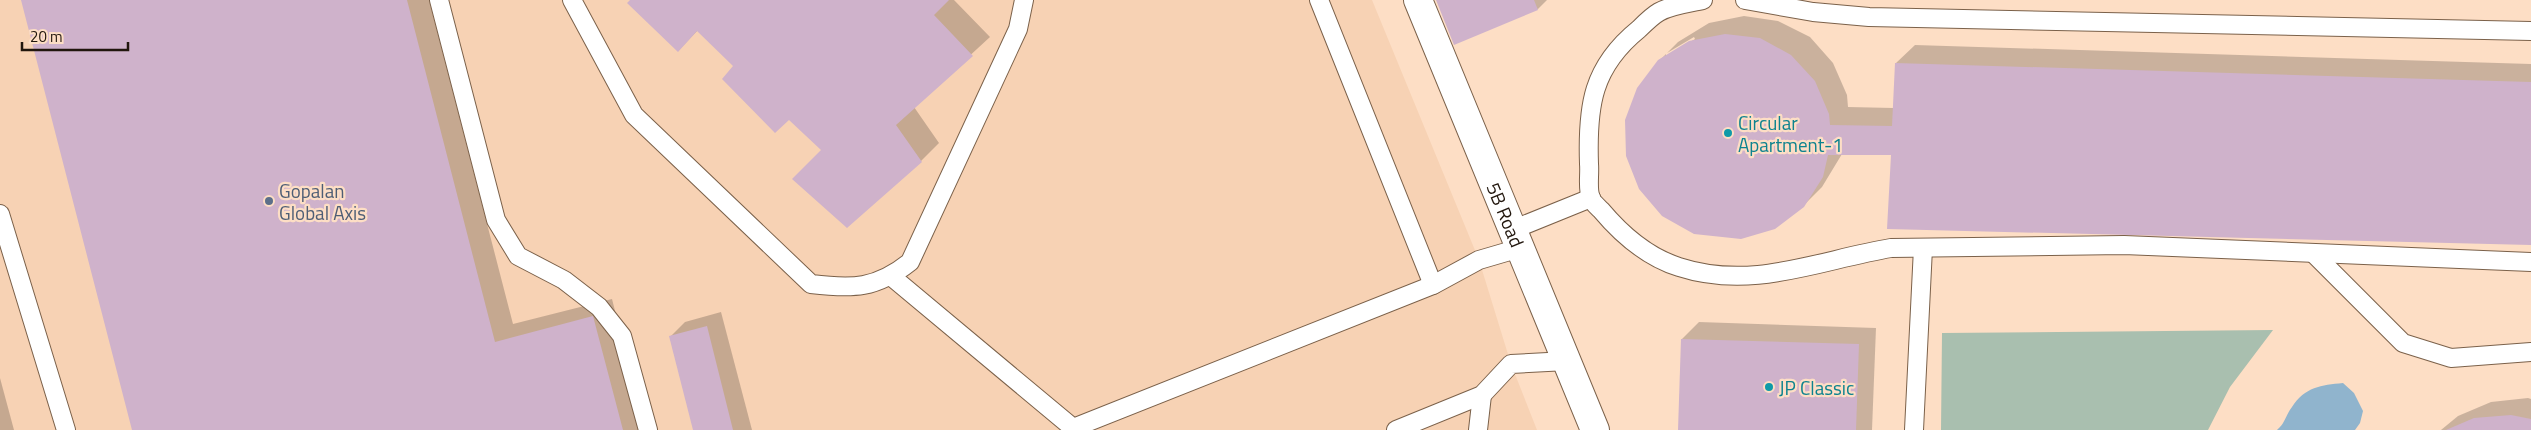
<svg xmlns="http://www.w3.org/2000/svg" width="2531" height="430" font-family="'Titillium Web',sans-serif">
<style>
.built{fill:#f7d2b4}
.green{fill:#a9bfaf}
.water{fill:#90b4cd}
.shadow{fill:#0003}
.building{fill:#cfb2cb}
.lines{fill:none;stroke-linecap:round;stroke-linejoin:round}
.service-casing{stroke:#7b614a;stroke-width:20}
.minor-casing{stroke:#7b614a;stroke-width:30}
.service{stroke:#fff;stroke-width:18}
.minor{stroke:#fff;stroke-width:28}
.culture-dot{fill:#0f9aa8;stroke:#fddec5;stroke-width:2}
.service-dot{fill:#5c6f8a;stroke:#fddec5;stroke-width:2}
.labels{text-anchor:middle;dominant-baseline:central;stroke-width:4.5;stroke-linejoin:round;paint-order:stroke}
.culture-label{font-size:19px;fill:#0d838f;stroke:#fddec5;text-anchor:start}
.service-label{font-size:19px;fill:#4e5e75;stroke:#fddec5;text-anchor:start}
.street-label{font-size:19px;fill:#21160d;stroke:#fddec5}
</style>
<rect width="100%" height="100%" fill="#fddec5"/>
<polygon class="built" points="0,0 1372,0 1479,260 1511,364 1537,430 0,430"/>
<polygon class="green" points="2273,330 2230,387 2208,430 1941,430 1942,333"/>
<path class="water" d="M 2343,383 L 2354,393 L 2363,411 L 2360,423 L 2355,430 L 2277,430 C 2286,422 2285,416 2292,407 C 2305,387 2321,385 2343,383 Z"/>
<g class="shadow">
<polygon points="23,0 429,0 513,324 612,299 645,430 134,430"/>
<polygon points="631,0 954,0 990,37 914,107 939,143 921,161 823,150 698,30 678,51"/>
<polygon points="1437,0 1547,0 1538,9"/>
<polygon points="1744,16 1778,21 1810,37 1833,63 1847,95 1848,107 1894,108 1896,63 1915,45 2531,64 2531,244 1892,154 1842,154 1822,187 1803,206 1659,61 1666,54 1666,57 1695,39 1694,37 1667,53 1678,42 1709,23"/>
<polygon points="721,312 752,430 694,430 670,337 685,322"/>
<polygon points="1699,322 1876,328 1872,430 1679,430 1682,339"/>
<polygon points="0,378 14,430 0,430"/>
<polygon points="2528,398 2531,399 2531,430 2441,430 2458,416 2491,402"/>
</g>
<g class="building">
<polygon points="21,0 407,0 495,342 593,316 623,430 132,430"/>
<polygon points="630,0 949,0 934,15 973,56 896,125 922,162 847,228 792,179 821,150 789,120 775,133 722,79 733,66 697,31 678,52 627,3"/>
<polygon points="1436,0 1534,0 1538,10 1454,45"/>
<polygon points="1725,34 1760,38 1791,55 1815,81 1829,114 1830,125 1892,126 1895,63 2531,82 2531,245 1887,229 1891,155 1828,155 1823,177 1804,207 1775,229 1741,239 1694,234 1662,216 1639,189 1626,156 1625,120 1637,88 1658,60 1689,41"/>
<polygon points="707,326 733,430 693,430 669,336"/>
<polygon points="1681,339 1859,344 1856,430 1678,430"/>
<polygon points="2511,415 2531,419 2531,430 2446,430 2474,418"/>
</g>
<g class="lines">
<defs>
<g id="service">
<polyline points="439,0 496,220 518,256 564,280 599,307 622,336 648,430"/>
<path d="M 572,0 L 634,115 L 811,284 C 853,289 876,289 910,262 L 1018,29 L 1024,0"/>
<polyline points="1319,0 1433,285"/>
<path d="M 1703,0 C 1690,3 1671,5 1659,12 C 1652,16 1645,23 1639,29 C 1592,67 1587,106 1589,164 C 1590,174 1587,190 1591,198 C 1592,202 1598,207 1601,210 C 1622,235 1647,257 1679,267 C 1753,291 1819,260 1891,248 L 2124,245 L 2531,262"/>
<polyline points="1745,0 1813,12 1869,17 2531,31"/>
<polyline points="0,214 66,430"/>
<polyline points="1512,230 1591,198"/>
<polyline points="2313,253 2403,343 2451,358 2531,352"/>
<polyline points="892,277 1073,428 1433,285 1479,260 1520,248"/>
<polyline points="1396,430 1482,395 1511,364 1567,361"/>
<polyline points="1478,430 1482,395"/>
<polyline points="1914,430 1923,248"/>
</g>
<g id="minor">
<path id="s1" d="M 1418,0 L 1595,430"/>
</g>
</defs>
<use href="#service" class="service-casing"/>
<use href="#minor" class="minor-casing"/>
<use href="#service" class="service"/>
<use href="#minor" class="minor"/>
</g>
<g class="culture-dot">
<circle cx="1728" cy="133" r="5"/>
<circle cx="1769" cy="387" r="5"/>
</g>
<circle class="service-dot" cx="269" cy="201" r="5"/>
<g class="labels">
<g class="culture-label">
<text x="1738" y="122">Circular<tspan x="1738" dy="22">Apartment-1</tspan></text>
<text x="1779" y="387">JP Classic</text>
</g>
<g class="service-label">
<text x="279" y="190">Gopalan<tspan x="279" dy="22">Global Axis</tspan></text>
</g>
<g class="street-label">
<text stroke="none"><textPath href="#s1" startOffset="232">5B Road</textPath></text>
</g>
</g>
<path d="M22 42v8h106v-8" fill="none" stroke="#21160d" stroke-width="2.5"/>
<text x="30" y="42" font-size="15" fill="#21160d" stroke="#fddec5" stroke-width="4" paint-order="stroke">20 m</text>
</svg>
